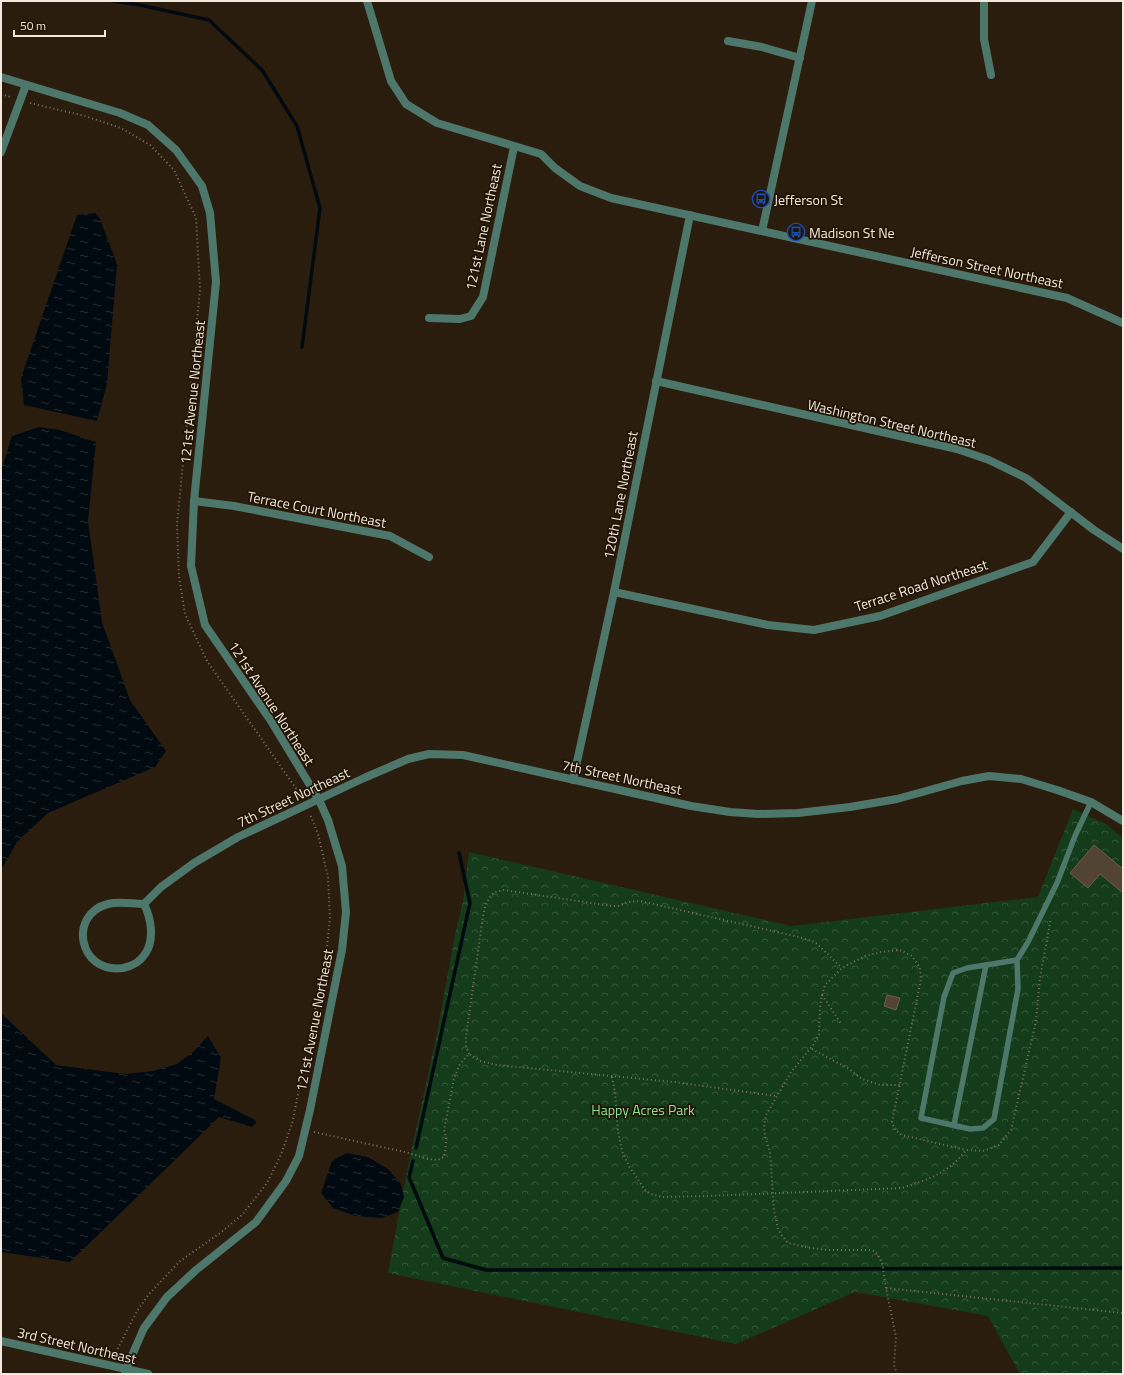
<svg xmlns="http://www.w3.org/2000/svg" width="1124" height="1375" font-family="'Titillium Web',sans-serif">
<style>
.park{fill:url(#park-crowns)}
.water{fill:url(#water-ripples)}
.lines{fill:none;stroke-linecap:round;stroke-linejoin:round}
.stream{stroke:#010a10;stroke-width:3.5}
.building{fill:#534333;stroke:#6e5e4c}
.path{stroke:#7f7366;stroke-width:2;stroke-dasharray:1 3;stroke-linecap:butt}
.service{stroke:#4d776b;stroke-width:5.5}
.minor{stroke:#4d776b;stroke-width:8}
.tertiary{stroke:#4d776b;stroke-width:8}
.labels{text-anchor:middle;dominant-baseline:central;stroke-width:3.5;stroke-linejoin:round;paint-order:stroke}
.poi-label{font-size:14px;fill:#f2e8de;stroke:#211405;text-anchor:start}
.street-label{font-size:14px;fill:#f2e8de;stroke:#211405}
.park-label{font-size:14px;fill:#89e593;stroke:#211405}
</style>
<defs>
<pattern id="park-crowns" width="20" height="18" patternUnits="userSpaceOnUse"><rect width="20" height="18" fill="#143b1a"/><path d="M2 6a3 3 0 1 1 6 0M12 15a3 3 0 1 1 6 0" fill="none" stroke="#37573b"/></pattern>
<pattern id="water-ripples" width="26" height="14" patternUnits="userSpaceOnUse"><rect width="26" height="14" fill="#010a10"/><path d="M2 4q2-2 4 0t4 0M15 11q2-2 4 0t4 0" fill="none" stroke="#262e32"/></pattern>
</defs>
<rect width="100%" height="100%" fill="#2b1d0e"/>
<polygon class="park" points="1073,809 1106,824 1123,838 1123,1374 1020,1374 988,1316 855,1292 736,1344 388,1273 409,1161 436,1038 456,930 463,902 469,852 791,926 1038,897"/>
<g class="water">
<polygon points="95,213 100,219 117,264 107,384 97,421 24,405 21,378 77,215"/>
<polygon points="39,427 60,430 96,442 88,521 102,622 130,700 166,751 155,767 48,813 17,842 1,870 1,471 12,436"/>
<polygon points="1,1013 56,1065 125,1074 153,1071 177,1064 193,1052 208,1036 221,1058 214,1099 255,1120 256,1123 252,1127 219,1117 136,1198 70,1262 1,1252"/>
<polygon points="346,1153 368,1157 388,1169 401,1184 404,1197 398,1212 382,1218 355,1216 333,1208 321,1193 332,1161"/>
</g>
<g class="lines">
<g class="stream">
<polyline points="113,1 140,5 209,20 262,70 297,126 320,208 302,347"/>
<polyline points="416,1148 470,903 459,853"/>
<polyline points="413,1161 409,1177 443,1258 486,1270 1123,1268"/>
</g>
</g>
<g class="building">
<polygon points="1094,845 1123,869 1123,893 1100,874 1088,888 1070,873"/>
<polygon points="887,995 900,998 896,1010 884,1006"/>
</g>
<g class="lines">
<g class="path">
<polyline points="1,94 10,97"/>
<polyline points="30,103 85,116 121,128 150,145 174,170 196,218 200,290 177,524 179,577 185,614 207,661 302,797"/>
<polyline points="822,995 842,1025"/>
<polyline points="812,1049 849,1069 862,1079 880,1085 900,1085"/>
<polyline points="469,1054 466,1047 466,1036 483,916 486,903 493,893 503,890 612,906 618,906 628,902 640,901 799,937 815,942 842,968"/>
<path d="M 612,1077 L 615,1092 L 618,1131 L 622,1151 L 629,1166 L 645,1190 L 651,1194 L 662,1197 L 707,1196 L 902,1188 C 929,1179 949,1173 966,1150 L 983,1151 L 999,1145 L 1011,1130 L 1036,1021 L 1040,978 L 1051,918"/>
<path d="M 314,1132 L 409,1153 L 428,1159 L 438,1160 L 444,1157 C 446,1148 447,1139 444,1130 L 454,1078 L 460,1064 L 469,1054 L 480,1061 L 497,1065 L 674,1082 L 776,1096"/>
<path d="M 886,1288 C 883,1276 885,1257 872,1250 L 828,1250 L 811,1248 L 788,1243 L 782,1236 L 778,1229 L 774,1211 L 770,1152 L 765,1137 L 764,1127 L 766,1115 L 791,1072 L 814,1044 L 819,1034 L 820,1007 L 822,995 L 825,985 L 842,968 L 865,956 L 881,952 L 900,950 L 912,956 L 920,968 L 921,979 L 892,1122 L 895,1130 L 902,1135 L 966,1150"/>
<polyline points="114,1356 137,1311 149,1294 180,1261 220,1233 242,1215 267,1183 280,1157 292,1124 327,948 330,918 328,877 318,834 310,814"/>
<polyline points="897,1374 894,1365 896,1337 886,1288 1123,1313"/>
</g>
<g class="service">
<polyline points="1017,960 1018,989 994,1119 983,1128 970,1129 921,1118 944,997 953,973 967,968 1017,960 1028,942 1057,883 1075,836 1091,802"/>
<polyline points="954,1125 986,965"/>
</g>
<g class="minor">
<polyline points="984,1 984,39 991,75"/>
<polyline points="728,41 762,47 800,58"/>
<polyline points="1,77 120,113 148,125 176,150 202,186 210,213 216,282 194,501 191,566 205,625 271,721 319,800 328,820 342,866 346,912 342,950 310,1110 299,1156 286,1181 256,1222 196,1270 167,1297 144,1328 126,1369 125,1374"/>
<polyline points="1,152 26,85"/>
<polyline points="762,231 812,1"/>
<polyline points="429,318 460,319 471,316 483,297 514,147"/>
<polyline points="656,381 957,449 989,460 1026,478 1094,530 1123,549"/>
<polyline points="194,501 234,506 390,536 429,557"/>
<polyline points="614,592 768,625 814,630 880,616 1033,562 1071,512"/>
<polyline points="573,780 614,592 690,215"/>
<path d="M 144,904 C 151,918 155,940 145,954 C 140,962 133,966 123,968 C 78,974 68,914 108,904 C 119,901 132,904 144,904 L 161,887 L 194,863 L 238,837 L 364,778 L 408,759 L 429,754 L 463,755 L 691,806 L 730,812 L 758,814 L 798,813 L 850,807 L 897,799 L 962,781 L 989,776 L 1021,779 L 1057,790 L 1091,802 L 1123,821"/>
<polyline points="1,1341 148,1374"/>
</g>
<polyline class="tertiary" points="367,1 391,81 406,104 437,123 541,154 555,168 580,186 611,198 1067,298 1123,323"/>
</g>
<defs>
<symbol id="bus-ring" viewBox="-11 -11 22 22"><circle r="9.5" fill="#211405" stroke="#1a4fb4" stroke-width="1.5"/><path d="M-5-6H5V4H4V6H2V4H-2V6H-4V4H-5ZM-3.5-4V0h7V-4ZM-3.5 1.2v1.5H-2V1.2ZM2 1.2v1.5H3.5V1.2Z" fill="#1a4fb4"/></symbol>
</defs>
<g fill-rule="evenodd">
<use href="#bus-ring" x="751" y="189" width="20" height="20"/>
<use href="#bus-ring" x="786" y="222" width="20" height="20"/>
</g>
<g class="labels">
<g class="poi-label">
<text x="774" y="199">Jefferson St</text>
<text x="809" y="232">Madison St Ne</text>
</g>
<g class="street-label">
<text transform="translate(483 227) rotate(-78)">121st Lane Northeast</text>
<text transform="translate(987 267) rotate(12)">Jefferson Street Northeast</text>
<text transform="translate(192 392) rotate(-84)">121st Avenue Northeast</text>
<text transform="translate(892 423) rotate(13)">Washington Street Northeast</text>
<text transform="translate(620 495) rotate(-79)">120th Lane Northeast</text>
<text transform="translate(317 509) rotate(11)">Terrace Court Northeast</text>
<text transform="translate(921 585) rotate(-18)">Terrace Road Northeast</text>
<text transform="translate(272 703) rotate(57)">121st Avenue Northeast</text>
<text transform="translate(622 777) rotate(12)">7th Street Northeast</text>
<text transform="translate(293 797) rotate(-25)">7th Street Northeast</text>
<text transform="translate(314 1020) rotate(-79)">121st Avenue Northeast</text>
<text transform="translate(77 1345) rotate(13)">3rd Street Northeast</text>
</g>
<g class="park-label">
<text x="643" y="1109">Happy Acres Park</text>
</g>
</g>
<rect width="1124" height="1375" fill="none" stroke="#f2e8de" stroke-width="4"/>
<path d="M14 30v6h91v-6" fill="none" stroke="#f2e8de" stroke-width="2"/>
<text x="20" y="30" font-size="12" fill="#f2e8de" stroke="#211405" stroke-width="3" paint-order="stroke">50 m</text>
</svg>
